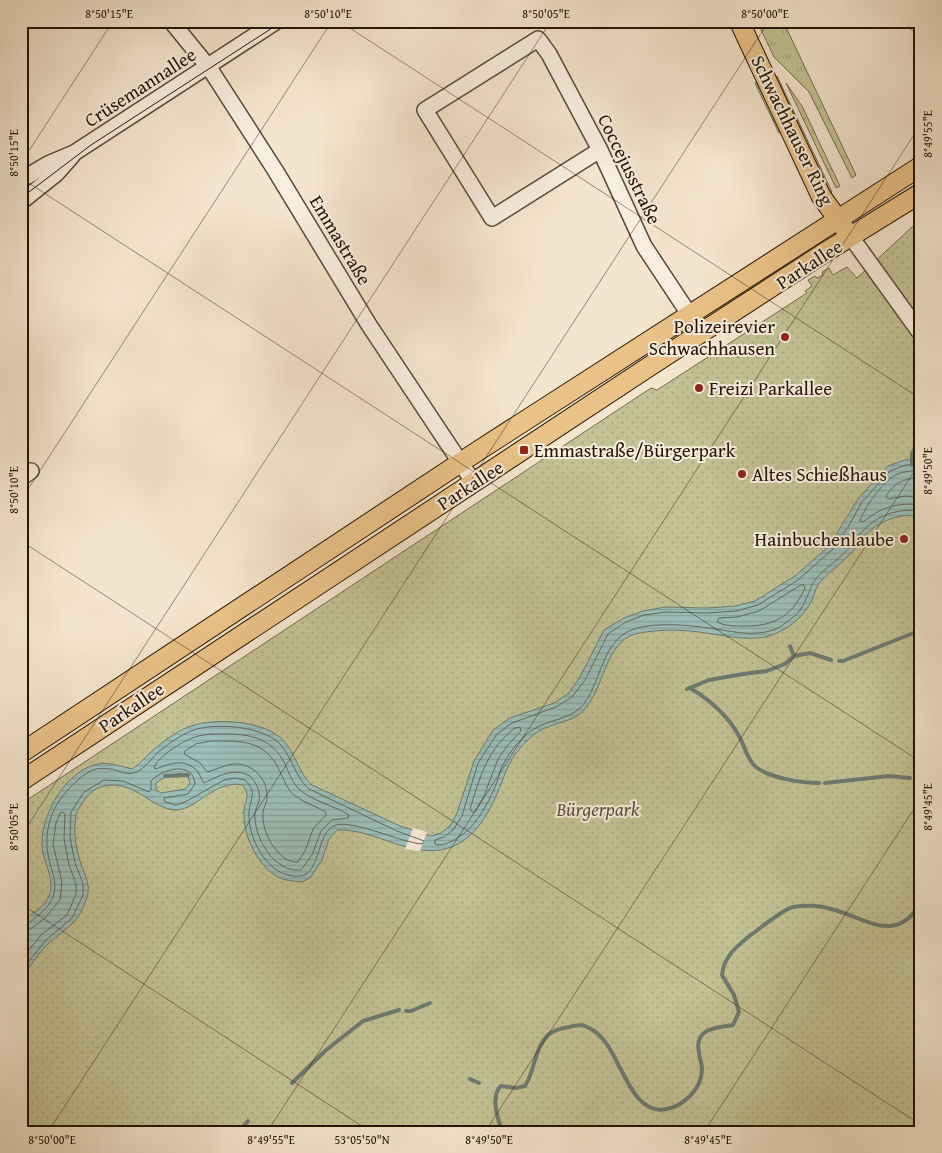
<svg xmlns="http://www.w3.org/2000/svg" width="942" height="1153" font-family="'Gentium Book Plus',serif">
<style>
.grass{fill:url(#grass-tufts);stroke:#746a4b}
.park{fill:url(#park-dots);stroke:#746a4b}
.water{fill:url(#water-rules);stroke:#6c7a70;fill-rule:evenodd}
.pier{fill:#f4e5ce}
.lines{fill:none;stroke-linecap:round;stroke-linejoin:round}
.shore{stroke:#60695e;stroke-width:1}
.stream{stroke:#6c7a70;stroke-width:4}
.minor-casing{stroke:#594835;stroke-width:18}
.major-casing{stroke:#251302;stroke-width:21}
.minor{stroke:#f8eedf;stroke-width:15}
.major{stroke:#eac287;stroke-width:19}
.tram{stroke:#251302;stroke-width:1}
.ticks{fill:none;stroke:#251302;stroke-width:1;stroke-opacity:0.45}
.poi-dot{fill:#8f2418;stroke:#f8eedf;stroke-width:2}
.labels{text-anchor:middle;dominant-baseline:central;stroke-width:4;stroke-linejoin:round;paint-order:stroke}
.street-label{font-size:19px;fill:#251302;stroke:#f8eedf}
.poi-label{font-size:19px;fill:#251302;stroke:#f8eedf;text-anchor:start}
.park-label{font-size:19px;font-style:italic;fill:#5c5035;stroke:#f8eedf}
.neatline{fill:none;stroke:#251302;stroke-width:2}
.ticks-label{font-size:12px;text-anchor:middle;fill:#251302}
</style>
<defs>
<pattern id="grass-tufts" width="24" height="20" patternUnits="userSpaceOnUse" patternTransform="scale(1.25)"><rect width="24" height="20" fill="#c2c294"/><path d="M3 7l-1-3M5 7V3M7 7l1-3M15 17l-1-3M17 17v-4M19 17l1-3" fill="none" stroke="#a7a67e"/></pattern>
<pattern id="park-dots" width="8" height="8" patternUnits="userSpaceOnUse" patternTransform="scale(1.25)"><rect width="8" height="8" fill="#c2c294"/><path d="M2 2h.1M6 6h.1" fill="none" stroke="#a7a67e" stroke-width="1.8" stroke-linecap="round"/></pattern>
<pattern id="water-rules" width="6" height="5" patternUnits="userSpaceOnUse" patternTransform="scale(1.25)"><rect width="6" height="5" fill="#9cbfba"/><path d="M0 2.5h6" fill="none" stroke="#86a39e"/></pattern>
</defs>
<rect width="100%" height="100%" fill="#f4e5ce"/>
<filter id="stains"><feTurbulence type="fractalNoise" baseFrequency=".004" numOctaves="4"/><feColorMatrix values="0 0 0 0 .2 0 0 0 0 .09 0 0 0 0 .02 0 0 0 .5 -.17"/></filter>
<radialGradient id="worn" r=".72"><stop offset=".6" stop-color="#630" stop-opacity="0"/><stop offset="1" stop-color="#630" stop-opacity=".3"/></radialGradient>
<g class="grass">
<polygon points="757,21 783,21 856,175 852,178 809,92 774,57"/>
<polygon points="777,76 832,192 829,194 774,77"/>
<polygon points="760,81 783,131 779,133 755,83"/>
<polygon points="786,83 802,106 840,186 836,188"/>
</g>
<polygon class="park" points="921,222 921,1132 21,1132 21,804 651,388 657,390 807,293 805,291 812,286 808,280 815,276 817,278 823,275 822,272 829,268 833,275 847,267 857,278 912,227"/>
<path class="water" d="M 921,459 L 921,517 C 900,512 878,521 864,537 C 860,542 856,548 852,552 C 842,563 829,572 819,583 C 816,588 814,595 812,600 C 804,616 792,626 777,633 C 757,643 727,636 706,633 C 687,630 666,629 646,632 C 638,633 629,635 622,641 C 604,658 601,692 584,710 C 573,722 557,722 543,729 C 534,733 524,743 518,751 C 509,761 506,772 501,784 C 492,808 478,835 454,846 C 415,863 376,828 337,830 L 329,839 L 322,860 L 310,878 L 302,882 C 296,881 289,881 283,879 C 259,871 242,834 244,811 C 245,798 251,798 243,785 C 214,779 195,812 174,810 C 155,808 141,790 122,786 C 108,783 93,787 85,799 C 82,804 77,810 76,816 C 73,831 76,850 81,864 C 85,875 91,886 87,897 C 79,923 68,927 49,943 C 38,953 30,967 21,979 L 21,922 C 30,915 45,907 49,896 C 56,879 42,861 42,843 C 42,814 64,774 94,765 C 105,761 121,766 132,769 C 142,763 148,753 158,746 C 167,739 180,729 191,726 C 216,718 263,720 283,740 C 296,753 298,773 312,785 L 400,826 L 431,836 L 441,833 L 450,826 L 457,813 L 474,761 L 493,730 L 510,718 L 554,703 L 569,693 L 580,677 L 604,630 L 624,618 L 643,611 L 666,607 L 707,608 L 735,606 L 755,601 L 795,576 L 829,546 L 858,499 L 888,466 L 905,460 ZM 181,773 L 188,777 L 190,783 L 185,789 L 161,793 L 156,790 L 156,783 C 163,777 172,775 181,773 Z"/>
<polygon class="pier" points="413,828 427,832 420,851 405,849"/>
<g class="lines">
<g class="shore">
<path d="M 921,464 L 906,465 L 890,471 L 862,502 L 848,527 L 833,549 L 798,580 L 758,605 L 736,611 L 708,613 L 666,612 L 644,615 L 626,622 L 608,634 L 585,680 L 572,697 L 556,707 L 512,723 L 497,734 L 478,763 L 462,816 L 453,830 L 444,837 L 435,840 L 435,844 C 441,846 446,844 452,841 C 475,830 488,804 497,782 C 499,775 501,767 505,761 C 510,752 516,744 524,737 C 541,719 565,722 580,708 C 602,686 600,640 634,629 C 655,622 688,625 709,628 C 730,631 753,637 773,630 C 780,628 786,622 792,618 C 804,610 807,595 813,583 C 819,573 835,562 843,554 C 850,548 854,541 860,534 C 876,515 897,508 921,511"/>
<path d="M 921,470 C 911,471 902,471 894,476 C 882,483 864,508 860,521 L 863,522 C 882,507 897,502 921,505"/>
<path d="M 921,478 C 905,478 895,482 886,496 L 888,499 L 905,496 L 921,497"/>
<path d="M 801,585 L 804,585 L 805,588 C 793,616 773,627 743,626 C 735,626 724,626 717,622 L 719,618 L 737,617 L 759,611 Z"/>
<path d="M 515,728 L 520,727 L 521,731 L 508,745 L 498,759 L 484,796 L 475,812 L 472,812 L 470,809 C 480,777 487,749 515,728 Z"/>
<path d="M 211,734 C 240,734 266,732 283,760 C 288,769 291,781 298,788 C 311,801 333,805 349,815 L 348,818 L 332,820 L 321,831 L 312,855 L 301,870 C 274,873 253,837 255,812 C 256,808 258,805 259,801 C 261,792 256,782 250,776 C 233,767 219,776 204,783 C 201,779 200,773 195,769 C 183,758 169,764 156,769 L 154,768 C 156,758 184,740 195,737 C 200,735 205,735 211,734 Z"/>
<path d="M 211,741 C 237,741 261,739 276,764 C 281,772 284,783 290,791 C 300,802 314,805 326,812 L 326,815 L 313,829 L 305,851 L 298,862 C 289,862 284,859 278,852 C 269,843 262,827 263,813 C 263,808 267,804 267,798 C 268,779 253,763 233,764 C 224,765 216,770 207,772 L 200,763 L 184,754 L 185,751 L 196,744 Z"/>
<path d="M 21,925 C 28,925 35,918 40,914 C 68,889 48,873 47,845 C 46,830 51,813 59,801 C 67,790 82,773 96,769 C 100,768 106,769 111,769 C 117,770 126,775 133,773 C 145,771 152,756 162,749 C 170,743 181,735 191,731 C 214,722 259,726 278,742 C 292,755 294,776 309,789 L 397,831 L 424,841 L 422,844 C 399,842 355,820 336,825 C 314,832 323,881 293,876 C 286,875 281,873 275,869 C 259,856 248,833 249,812 C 250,798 258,793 245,780 L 235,778 L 224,780 L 185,802 L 176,805 L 165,802 L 164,798 L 188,794 L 195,784 C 193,760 162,769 151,781 L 151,790 L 149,792 L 123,781 L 104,780 L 84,792 L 71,812 L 70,837 L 75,863 L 83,883 L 83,895 L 72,918 L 46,940 L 21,971"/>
<polyline points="21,932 29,930 45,918 60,900 62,882 53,844 56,823 60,813 63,812 65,815 64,839 69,865 76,884 76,894 67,915 41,935 21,960"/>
</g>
<g class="stream">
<polyline points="912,465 912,453 921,439"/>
<polyline points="790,646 794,656"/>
<polyline points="839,661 843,661 921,630"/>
<path d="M 690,688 C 710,700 728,716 739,736 C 745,746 747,760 756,767 C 770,778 801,783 819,783"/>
<polyline points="687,689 709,680 743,674 767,671 785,664 794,656 810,653 831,660"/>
<polyline points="165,776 188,775"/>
<polyline points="825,783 889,776 910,778"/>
<polyline points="406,1011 411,1011 430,1003"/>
<polyline points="470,1079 479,1083"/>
<polyline points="292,1083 325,1051 363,1021 399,1010"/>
<polyline points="239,1132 248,1121"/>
<path d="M 502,1132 C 498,1119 490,1096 501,1086 L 516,1088 L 525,1086 C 535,1071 534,1049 548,1035 C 554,1030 562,1028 569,1027 C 573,1026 577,1025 580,1025 C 584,1025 587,1027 591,1029 C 621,1044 627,1118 667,1109 C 685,1105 702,1088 702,1069 C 701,1057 693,1042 704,1033 C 711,1027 724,1027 733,1025 L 739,1012 L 734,995 L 722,975 C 724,956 737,946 752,934 C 762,927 782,910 793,907 C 806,905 819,905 831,909 C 867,918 896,946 921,902"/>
</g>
<defs>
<g id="minor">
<polyline points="171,21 210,69 275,170 369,325 474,483"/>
<polyline points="600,150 492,218 425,110 538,39 549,54 600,150 644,246 689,314"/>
<polyline points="21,180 48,164 74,153 277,21"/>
<polyline points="21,202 56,174 72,156"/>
<polyline points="851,237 921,334"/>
<polyline points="21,478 31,471"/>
</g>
<g id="major">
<polyline points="739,21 821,196 845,229"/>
<polyline points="21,753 481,449 921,166"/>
<polyline points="21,781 650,366 824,253 921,193"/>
</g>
</defs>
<use href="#minor" class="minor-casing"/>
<use href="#major" class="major-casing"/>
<use href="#minor" class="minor"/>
<use href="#major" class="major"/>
<polyline class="tram" points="21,198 91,145 283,21"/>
</g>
<path class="ticks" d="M 339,21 L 921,399M 898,21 L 921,36M 21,163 L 113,21M 21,178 L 921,762M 21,500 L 332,21M 21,541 L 921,1125M 21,836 L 551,21M 21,904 L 371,1132M 48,1132 L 769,21M 267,1132 L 921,124M 485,1132 L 921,461M 704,1132 L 921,798"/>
<g class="poi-dot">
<circle cx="785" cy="337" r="5"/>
<circle cx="699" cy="388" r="5"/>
<rect x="519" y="445" width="10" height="10" rx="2.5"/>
<circle cx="742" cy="474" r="5"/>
<circle cx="904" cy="539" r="5"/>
</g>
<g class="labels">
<g class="street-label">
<text transform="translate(140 87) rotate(-33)">Crüsemannallee</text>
<text transform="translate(793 130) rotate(64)">Schwachhauser Ring</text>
<text transform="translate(630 169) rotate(64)">Coccejusstraße</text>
<text transform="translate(341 240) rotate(59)">Emmastraße</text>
<text transform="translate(809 264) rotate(-33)">Parkallee</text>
<text transform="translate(470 485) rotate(-33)">Parkallee</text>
<text transform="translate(131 707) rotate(-34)">Parkallee</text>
</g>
<g class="poi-label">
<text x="775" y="326" text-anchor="end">Polizeirevier<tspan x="775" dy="22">Schwachhausen</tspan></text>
<text x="709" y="388">Freizi Parkallee</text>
<text x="534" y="450">Emmastraße/Bürgerpark</text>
<text x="752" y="474">Altes Schießhaus</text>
<text x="894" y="539" text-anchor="end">Hainbuchenlaube</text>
</g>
<g class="park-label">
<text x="598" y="809">Bürgerpark</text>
</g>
</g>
<rect width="942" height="1153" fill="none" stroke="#f4e5ce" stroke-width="55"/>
<rect x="28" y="28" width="886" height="1098" class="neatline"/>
<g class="ticks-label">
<text x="109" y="18">8°50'15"E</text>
<text x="328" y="18">8°50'10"E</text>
<text x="546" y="18">8°50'05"E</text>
<text x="765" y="18">8°50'00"E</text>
<text transform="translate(928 134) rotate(-90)" y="4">8°49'55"E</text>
<text transform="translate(14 153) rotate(-90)" y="4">8°50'15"E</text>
<text transform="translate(928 471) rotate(-90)" y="4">8°49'50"E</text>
<text transform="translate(14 490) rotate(-90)" y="4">8°50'10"E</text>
<text transform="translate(928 807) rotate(-90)" y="4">8°49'45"E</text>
<text transform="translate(14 827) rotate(-90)" y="4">8°50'05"E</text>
<text x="52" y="1144">8°50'00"E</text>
<text x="271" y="1144">8°49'55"E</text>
<text x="362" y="1144">53°05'50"N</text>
<text x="489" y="1144">8°49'50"E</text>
<text x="708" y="1144">8°49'45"E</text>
</g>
<rect width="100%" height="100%" filter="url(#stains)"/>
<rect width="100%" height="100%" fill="url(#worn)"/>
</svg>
